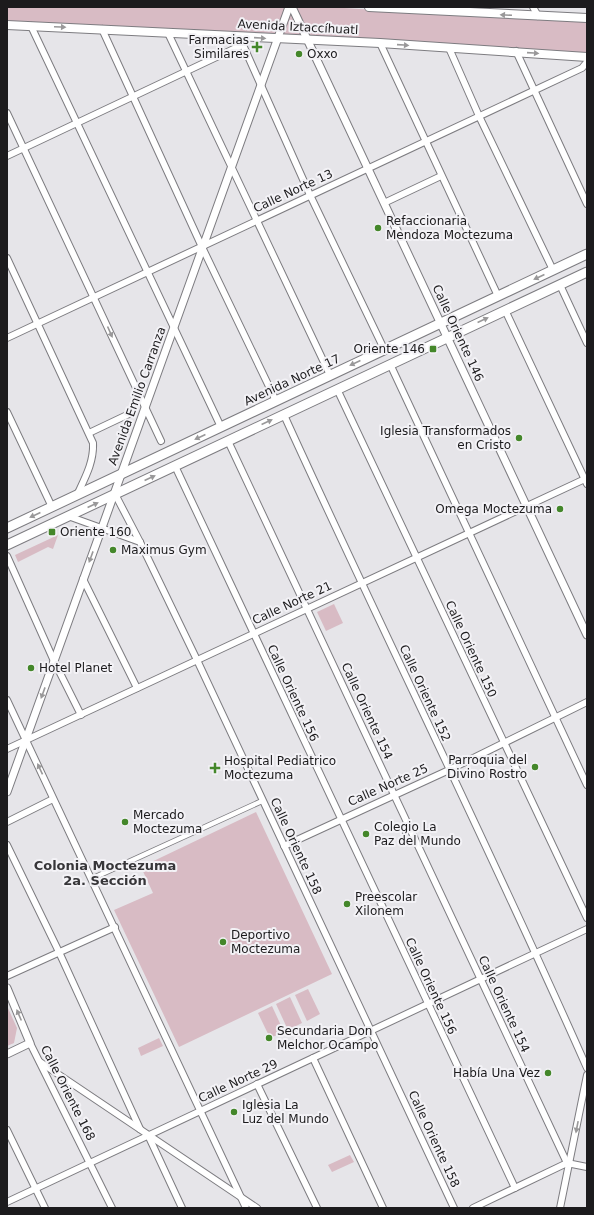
<svg xmlns="http://www.w3.org/2000/svg" width="594" height="1215" font-family="'DejaVu Sans',sans-serif">
<style>
.green{fill:#d8bbc4}
.lines{fill:none;stroke-linecap:round;stroke-linejoin:round}
.pedestrian-casing{stroke:#7d7c80;stroke-width:6}
.minor-casing{stroke:#7d7c80;stroke-width:8}
.tertiary-casing{stroke:#7d7c80;stroke-width:9}
.secondary-casing{stroke:#7d7c80;stroke-width:10}
.primary-casing{stroke:#7d7c80;stroke-width:11}
.pedestrian{stroke:#fff;stroke-width:4.5}
.minor{stroke:#fff;stroke-width:6}
.tertiary{stroke:#fff;stroke-width:7}
.secondary{stroke:#fff;stroke-width:8}
.primary{stroke:#fff;stroke-width:9}
.oneway{fill:#999899}
.poi-dot{fill:#44872a;stroke:#f3f2f6;stroke-width:1.5}
.labels{text-anchor:middle;dominant-baseline:central;stroke-width:4;stroke-linejoin:round;paint-order:stroke}
.street-label{font-size:12px;fill:#1c1b1d;stroke:#f3f2f6}
.poi-label{font-size:12px;fill:#1c1b1d;stroke:#f3f2f6;text-anchor:start}
.neighbourhood-label{font-size:13px;font-weight:bold;fill:#373639;stroke:#f3f2f6}
</style>
<rect width="100%" height="100%" fill="#e6e5e9"/>
<g class="green">
<polygon points="7,7 329,7 453,15 587,20 587,54 7,22"/>
<polygon points="58,535 53,549 48,547 18,562 15,555"/>
<polygon points="334,604 343,623 326,631 317,612"/>
<polygon points="256,812 332,974 179,1047 114,910 153,893 141,867"/>
<polygon points="308,989 320,1014 307,1021 295,995"/>
<polygon points="290,997 302,1023 288,1030 276,1004"/>
<polygon points="7,1006 17,1028 14,1043 7,1046"/>
<polygon points="272,1006 284,1032 270,1038 258,1013"/>
<polygon points="159,1038 163,1046 141,1056 138,1048"/>
<polygon points="350,1155 354,1162 332,1172 328,1165"/>
</g>
<g class="lines">
<defs>
<polyline id="pedestrian" points="91,879 262,801"/>
<g id="minor">
<polyline points="533,7 538,16"/>
<polyline points="31,26 221,427"/>
<polyline points="102,29 202,247 276,401"/>
<polyline points="168,33 330,375"/>
<polyline points="239,36 310,195 384,349"/>
<polyline points="380,43 498,296"/>
<polyline points="449,48 479,116 553,270"/>
<polyline points="516,51 587,204"/>
<polyline points="7,113 161,441"/>
<polyline points="7,156 242,45"/>
<polyline points="384,203 441,176"/>
<path d="M 7,258 L 93,443 C 94,462 85,478 77,495"/>
<polyline points="560,285 587,343"/>
<polyline points="505,310 587,484"/>
<polyline points="7,338 582,68 587,62"/>
<polyline points="390,364 587,785"/>
<polyline points="337,389 587,918"/>
<polyline points="7,412 52,507"/>
<path d="M 284,415 C 383,633 490,848 587,1068"/>
<polyline points="89,433 129,414"/>
<polyline points="228,441 567,1163"/>
<polyline points="175,466 515,1188"/>
<polyline points="115,494 140,542 197,660 454,1208"/>
<polyline points="68,516 140,542"/>
<polyline points="7,556 54,661 81,715"/>
<polyline points="83,579 137,688"/>
<polyline points="7,700 246,1208"/>
<polyline points="7,749 587,478"/>
<polyline points="7,822 53,799"/>
<polyline points="7,845 59,952 140,1129"/>
<polyline points="284,846 449,770 587,702"/>
<polyline points="7,976 115,927"/>
<polyline points="30,1043 112,1208"/>
<polyline points="313,1058 383,1208"/>
<polyline points="40,1062 257,1208"/>
<polyline points="257,1084 317,1208"/>
<polyline points="7,1130 45,1208"/>
<polyline points="148,1135 182,1208"/>
<polyline points="7,1202 587,929"/>
<polyline points="473,1208 567,1163 587,1167"/>
<polyline points="560,1208 587,1075"/>
</g>
<g id="tertiary">
<polyline points="292,7 587,635"/>
<polyline points="7,792 289,7"/>
<polyline points="7,988 30,1043 7,1054"/>
</g>
<g id="secondary">
<polyline points="369,7 587,18"/>
<polyline points="7,25 380,43 587,57"/>
</g>
<g id="primary">
<polyline points="7,528 587,254"/>
<polyline points="7,545 587,272"/>
</g>
</defs>
<use href="#pedestrian" class="pedestrian-casing"/>
<use href="#minor" class="minor-casing"/>
<use href="#tertiary" class="tertiary-casing"/>
<use href="#secondary" class="secondary-casing"/>
<use href="#primary" class="primary-casing"/>
<use href="#pedestrian" class="pedestrian"/>
<use href="#minor" class="minor"/>
<use href="#tertiary" class="tertiary"/>
<use href="#secondary" class="secondary"/>
<use href="#primary" class="primary"/>
</g>
<defs><path id="oneway-solid" d="M-6-.8H1V-3.2L6.5 0L1 3.2V.8H-6Z"/></defs>
<g class="oneway">
<use href="#oneway-solid" transform="translate(506 15) rotate(-177)"/>
<use href="#oneway-solid" transform="translate(60 27) rotate(2)"/>
<use href="#oneway-solid" transform="translate(260 38) rotate(4)"/>
<use href="#oneway-solid" transform="translate(403 45) rotate(4)"/>
<use href="#oneway-solid" transform="translate(533 53) rotate(4)"/>
<use href="#oneway-solid" transform="translate(539 277) rotate(155)"/>
<use href="#oneway-solid" transform="translate(483 320) rotate(-25)"/>
<use href="#oneway-solid" transform="translate(110 332) rotate(66)"/>
<use href="#oneway-solid" transform="translate(355 363) rotate(155)"/>
<use href="#oneway-solid" transform="translate(267 422) rotate(-25)"/>
<use href="#oneway-solid" transform="translate(200 437) rotate(155)"/>
<use href="#oneway-solid" transform="translate(150 478) rotate(-25)"/>
<use href="#oneway-solid" transform="translate(93 505) rotate(-25)"/>
<use href="#oneway-solid" transform="translate(35 515) rotate(155)"/>
<use href="#oneway-solid" transform="translate(91 557) rotate(110)"/>
<use href="#oneway-solid" transform="translate(43 693) rotate(110)"/>
<use href="#oneway-solid" transform="translate(40 769) rotate(-115)"/>
<use href="#oneway-solid" transform="translate(19 1015) rotate(-113)"/>
<use href="#oneway-solid" transform="translate(577 1127) rotate(101)"/>
</g>
<g class="poi-dot">
<path d="M255 41h4v4h4v4h-4v4h-4v-4h-4v-4h4z"/>
<circle cx="299" cy="54" r="4"/>
<circle cx="378" cy="228" r="4"/>
<rect x="429" y="345" width="8" height="8" rx="2"/>
<circle cx="519" cy="438" r="4"/>
<circle cx="560" cy="509" r="4"/>
<rect x="48" y="528" width="8" height="8" rx="2"/>
<circle cx="113" cy="550" r="4"/>
<circle cx="31" cy="668" r="4"/>
<circle cx="535" cy="767" r="4"/>
<path d="M213 762h4v4h4v4h-4v4h-4v-4h-4v-4h4z"/>
<circle cx="125" cy="822" r="4"/>
<circle cx="366" cy="834" r="4"/>
<circle cx="347" cy="904" r="4"/>
<circle cx="223" cy="942" r="4"/>
<circle cx="269" cy="1038" r="4"/>
<circle cx="548" cy="1073" r="4"/>
<circle cx="234" cy="1112" r="4"/>
</g>
<g class="labels">
<g class="street-label">
<text transform="translate(298 27) rotate(3)">Avenida Iztaccíhuatl</text>
<text transform="translate(293 191) rotate(-25)">Calle Norte 13</text>
<text transform="translate(458 333) rotate(65)">Calle Oriente 146</text>
<text transform="translate(292 380) rotate(-25)">Avenida Norte 17</text>
<text transform="translate(137 396) rotate(-70)">Avenida Emilio Carranza</text>
<text transform="translate(292 603) rotate(-25)">Calle Norte 21</text>
<text transform="translate(471 649) rotate(65)">Calle Oriente 150</text>
<text transform="translate(293 693) rotate(65)">Calle Oriente 156</text>
<text transform="translate(425 693) rotate(65)">Calle Oriente 152</text>
<text transform="translate(367 711) rotate(65)">Calle Oriente 154</text>
<text transform="translate(388 785) rotate(-24)">Calle Norte 25</text>
<text transform="translate(296 846) rotate(65)">Calle Oriente 158</text>
<text transform="translate(431 986) rotate(65)">Calle Oriente 156</text>
<text transform="translate(504 1004) rotate(65)">Calle Oriente 154</text>
<text transform="translate(238 1081) rotate(-25)">Calle Norte 29</text>
<text transform="translate(68 1093) rotate(63)">Calle Oriente 168</text>
<text transform="translate(434 1139) rotate(65)">Calle Oriente 158</text>
</g>
<g class="poi-label">
<text x="249" y="40" text-anchor="end">Farmacias<tspan x="249" dy="14">Similares</tspan></text>
<text x="307" y="54">Oxxo</text>
<text x="386" y="221">Refaccionaria<tspan x="386" dy="14">Mendoza Moctezuma</tspan></text>
<text x="425" y="349" text-anchor="end">Oriente 146</text>
<text x="511" y="431" text-anchor="end">Iglesia Transformados<tspan x="511" dy="14">en Cristo</tspan></text>
<text x="552" y="509" text-anchor="end">Omega Moctezuma</text>
<text x="60" y="532">Oriente 160</text>
<text x="121" y="550">Maximus Gym</text>
<text x="39" y="668">Hotel Planet</text>
<text x="527" y="760" text-anchor="end">Parroquia del<tspan x="527" dy="14">Divino Rostro</tspan></text>
<text x="224" y="761">Hospital Pediatrico<tspan x="224" dy="14">Moctezuma</tspan></text>
<text x="133" y="815">Mercado<tspan x="133" dy="14">Moctezuma</tspan></text>
<text x="374" y="827">Colegio La<tspan x="374" dy="14">Paz del Mundo</tspan></text>
<text x="355" y="897">Preescolar<tspan x="355" dy="14">Xilonem</tspan></text>
<text x="231" y="935">Deportivo<tspan x="231" dy="14">Moctezuma</tspan></text>
<text x="277" y="1031">Secundaria Don<tspan x="277" dy="14">Melchor Ocampo</tspan></text>
<text x="540" y="1073" text-anchor="end">Había Una Vez</text>
<text x="242" y="1105">Iglesia La<tspan x="242" dy="14">Luz del Mundo</tspan></text>
</g>
<g class="neighbourhood-label">
<text x="105" y="865">Colonia Moctezuma<tspan x="105" dy="15">2a. Sección</tspan></text>
</g>
</g>
<rect width="594" height="1215" fill="none" stroke="#1c1b1d" stroke-width="16"/>
</svg>
